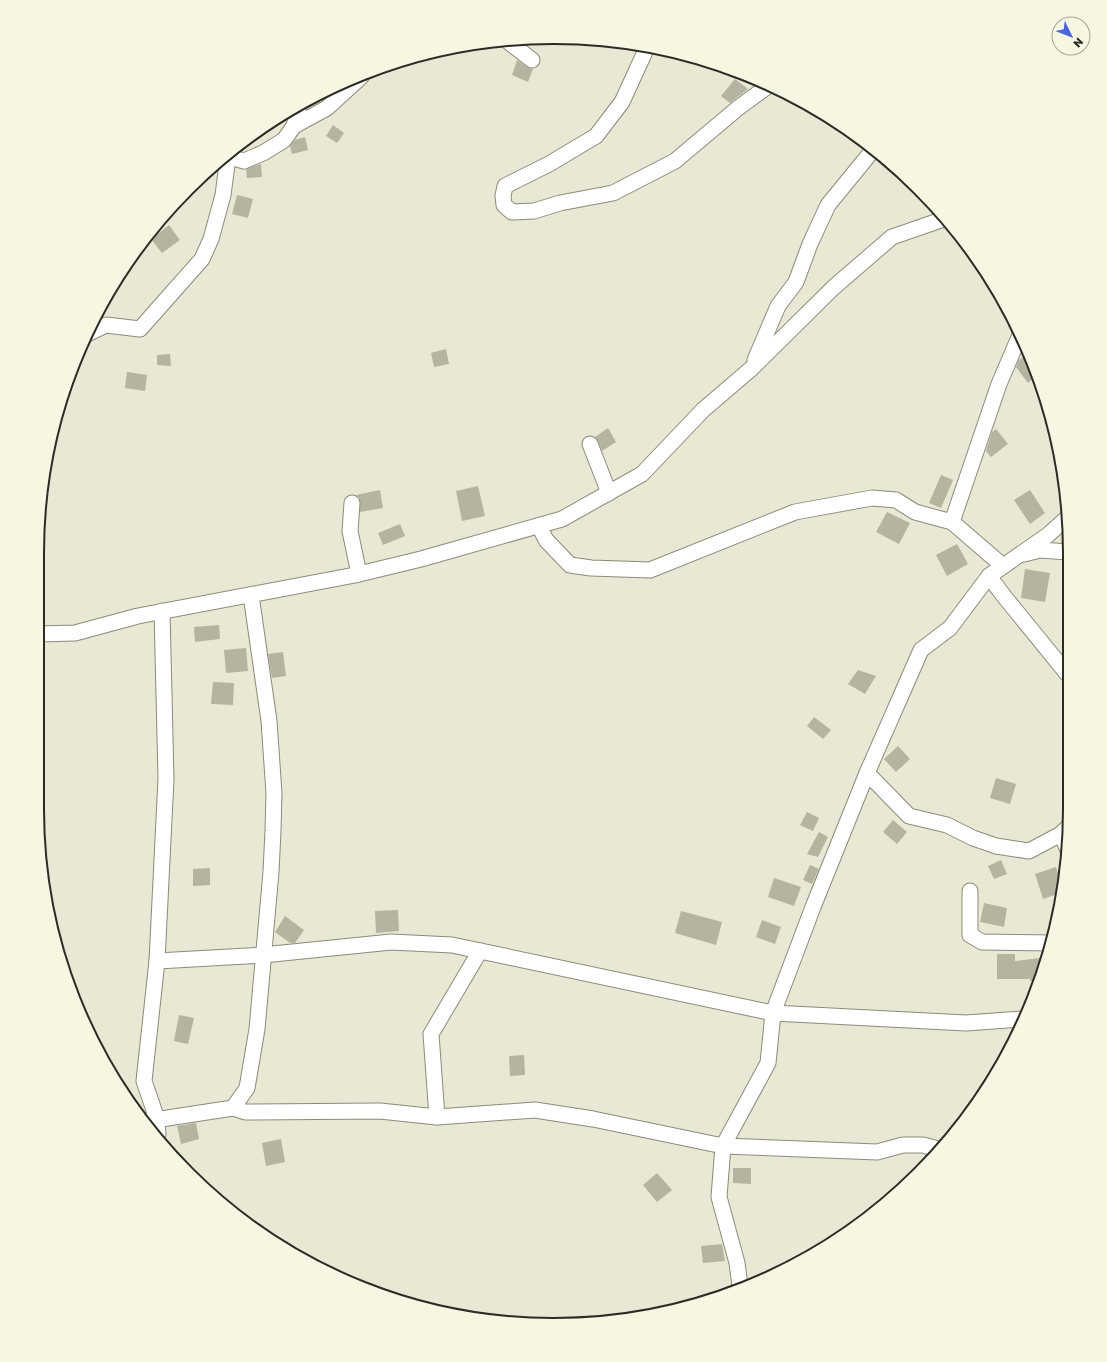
<svg xmlns="http://www.w3.org/2000/svg" width="1107" height="1362" font-family="'Golos Text',sans-serif">
<style>
.building{fill:#b4b4a1}
.lines{fill:none;stroke-linecap:round;stroke-linejoin:round}
.minor-casing{stroke:#8c8b7a;stroke-width:17}
.minor{stroke:#fff;stroke-width:15}
.rim{fill:none;stroke:#2c2c25;stroke-width:2}
</style>
<rect width="100%" height="100%" fill="#e9e8d5"/>
<g class="building">
<polygon points="517,60 527,67 533,69 528,82 512,75"/>
<polygon points="735,79 748,89 730,103 721,96"/>
<polygon points="333,125 344,133 337,143 326,136"/>
<polygon points="305,137 308,150 292,154 290,146 295,140"/>
<polygon points="261,164 262,177 247,178 246,169"/>
<polygon points="237,195 253,199 248,218 232,214"/>
<polygon points="169,225 180,240 162,253 151,239"/>
<polygon points="446,349 449,364 434,367 431,353"/>
<polygon points="170,354 171,366 157,365 157,355"/>
<polygon points="1028,354 1036,376 1028,383 1016,367 1019,360"/>
<polygon points="127,372 147,375 145,391 125,388"/>
<polygon points="608,428 616,442 602,451 598,441 595,437"/>
<polygon points="996,429 1008,444 991,457 986,451 992,432"/>
<polygon points="941,475 953,480 941,508 929,503"/>
<polygon points="478,486 485,516 462,521 456,491"/>
<polygon points="380,490 383,508 360,512 360,499 356,495"/>
<polygon points="1030,490 1045,513 1030,524 1014,500"/>
<polygon points="887,512 910,523 899,544 876,532"/>
<polygon points="400,524 405,536 383,545 378,533"/>
<polygon points="957,544 968,564 947,576 936,555"/>
<polygon points="1025,569 1050,573 1045,602 1021,598"/>
<polygon points="219,625 220,639 195,642 194,627"/>
<polygon points="246,648 248,671 226,673 224,650"/>
<polygon points="283,652 286,676 272,678 268,654"/>
<polygon points="858,670 876,676 865,694 848,684"/>
<polygon points="213,682 234,683 233,705 211,704"/>
<polygon points="814,717 831,730 823,739 807,726"/>
<polygon points="898,746 910,759 896,772 884,759"/>
<polygon points="996,778 1016,784 1010,804 990,798"/>
<polygon points="807,812 819,818 813,831 800,825"/>
<polygon points="893,820 907,832 897,844 883,832"/>
<polygon points="819,832 828,837 818,857 807,854"/>
<polygon points="1001,860 1007,874 994,879 988,866"/>
<polygon points="810,865 819,869 812,884 803,880"/>
<polygon points="1056,867 1062,885 1060,893 1043,899 1035,874"/>
<polygon points="210,868 210,885 193,886 193,869"/>
<polygon points="774,878 801,887 794,906 768,897"/>
<polygon points="984,903 1007,908 1004,927 980,922"/>
<polygon points="398,910 399,931 376,933 375,911"/>
<polygon points="681,911 722,922 716,945 675,933"/>
<polygon points="285,916 304,930 295,943 290,943 275,932"/>
<polygon points="762,920 781,927 775,944 756,937"/>
<polygon points="997,954 1015,954 1015,961 1047,957 1038,980 1030,981 1030,979 997,979"/>
<polygon points="179,1015 194,1018 188,1044 174,1041"/>
<polygon points="524,1055 525,1075 510,1076 509,1056"/>
<polygon points="196,1123 199,1139 181,1144 177,1126"/>
<polygon points="281,1139 285,1162 266,1166 262,1143"/>
<polygon points="733,1168 751,1168 751,1184 733,1183"/>
<polygon points="657,1173 672,1190 657,1202 643,1185"/>
<polygon points="722,1244 725,1261 703,1263 701,1246"/>
</g>
<g class="lines">
<defs>
<g id="minor">
<polyline points="506,40 532,60"/>
<polyline points="645,47 644,54 622,102 596,136 549,164 505,186 503,196 504,205 512,212 534,211 560,203 613,193 675,161 738,108 768,86"/>
<polyline points="294,126 327,108 361,77"/>
<polyline points="226,156 244,161 263,153 284,140 294,126 299,107"/>
<polyline points="87,334 106,325 140,329 202,259 211,239 223,195 228,157"/>
<polyline points="755,360 778,306 796,282 810,244 828,205 873,150"/>
<polyline points="590,444 609,493"/>
<polyline points="352,503 350,531 359,574"/>
<polyline points="539,526 546,540 570,565 591,568 650,570 795,512 872,498 896,500 915,512 952,522"/>
<polyline points="1024,554 1040,550 1069,552"/>
<polyline points="1003,566 952,522 999,384 1020,335"/>
<polyline points="989,576 1003,595 1069,676"/>
<polyline points="38,634 75,633 138,616 355,575 421,559 562,519 642,474 703,410 752,368 834,287 892,237 944,219"/>
<polyline points="867,773 909,816 947,825 973,838 996,846 1029,851 1061,834"/>
<polyline points="1068,850 1061,834 1068,827"/>
<polyline points="970,891 970,935 982,942 1052,943"/>
<polyline points="157,961 263,955 391,942 452,945 773,1013 966,1023 1023,1019"/>
<polyline points="233,1108 245,1112 380,1111 437,1117 535,1110 593,1119 723,1146 877,1152 903,1145 923,1145 938,1149"/>
<polyline points="437,1117 431,1034 480,951"/>
<polyline points="148,1121 233,1108 247,1088 257,1029 271,872 273,831 274,793 269,721 251,595"/>
<polyline points="158,1134 157,1119 144,1081 157,961 166,779 162,611"/>
<polyline points="740,1286 737,1263 719,1197 723,1146 768,1063 773,1013 813,907 867,773 921,650 950,628 989,576 1048,535 1068,517"/>
</g>
</defs>
<use href="#minor" class="minor-casing"/>
<use href="#minor" class="minor"/>
</g>
<path d="M0 0H1107V1362H0ZM553 44H554A509 509 0 0 1 1063 553V809A509 509 0 0 1 554 1318H553A509 509 0 0 1 44 809V553A509 509 0 0 1 553 44Z" fill="#f6f6e2" fill-rule="evenodd"/>
<path class="rim" d="M553 44H554A509 509 0 0 1 1063 553V809A509 509 0 0 1 554 1318H553A509 509 0 0 1 44 809V553A509 509 0 0 1 553 44Z"/>
<g transform="translate(1071 36) rotate(133)"><circle r="19" fill="#f6f6e2" stroke="#a5a596"/>
<path d="M0-3L7 15L0 10L-7 15Z" fill="#4965d9"/>
<text y="-6" font-size="11" font-weight="bold" text-anchor="middle" fill="#2c2c25">N</text>
</g>
</svg>
